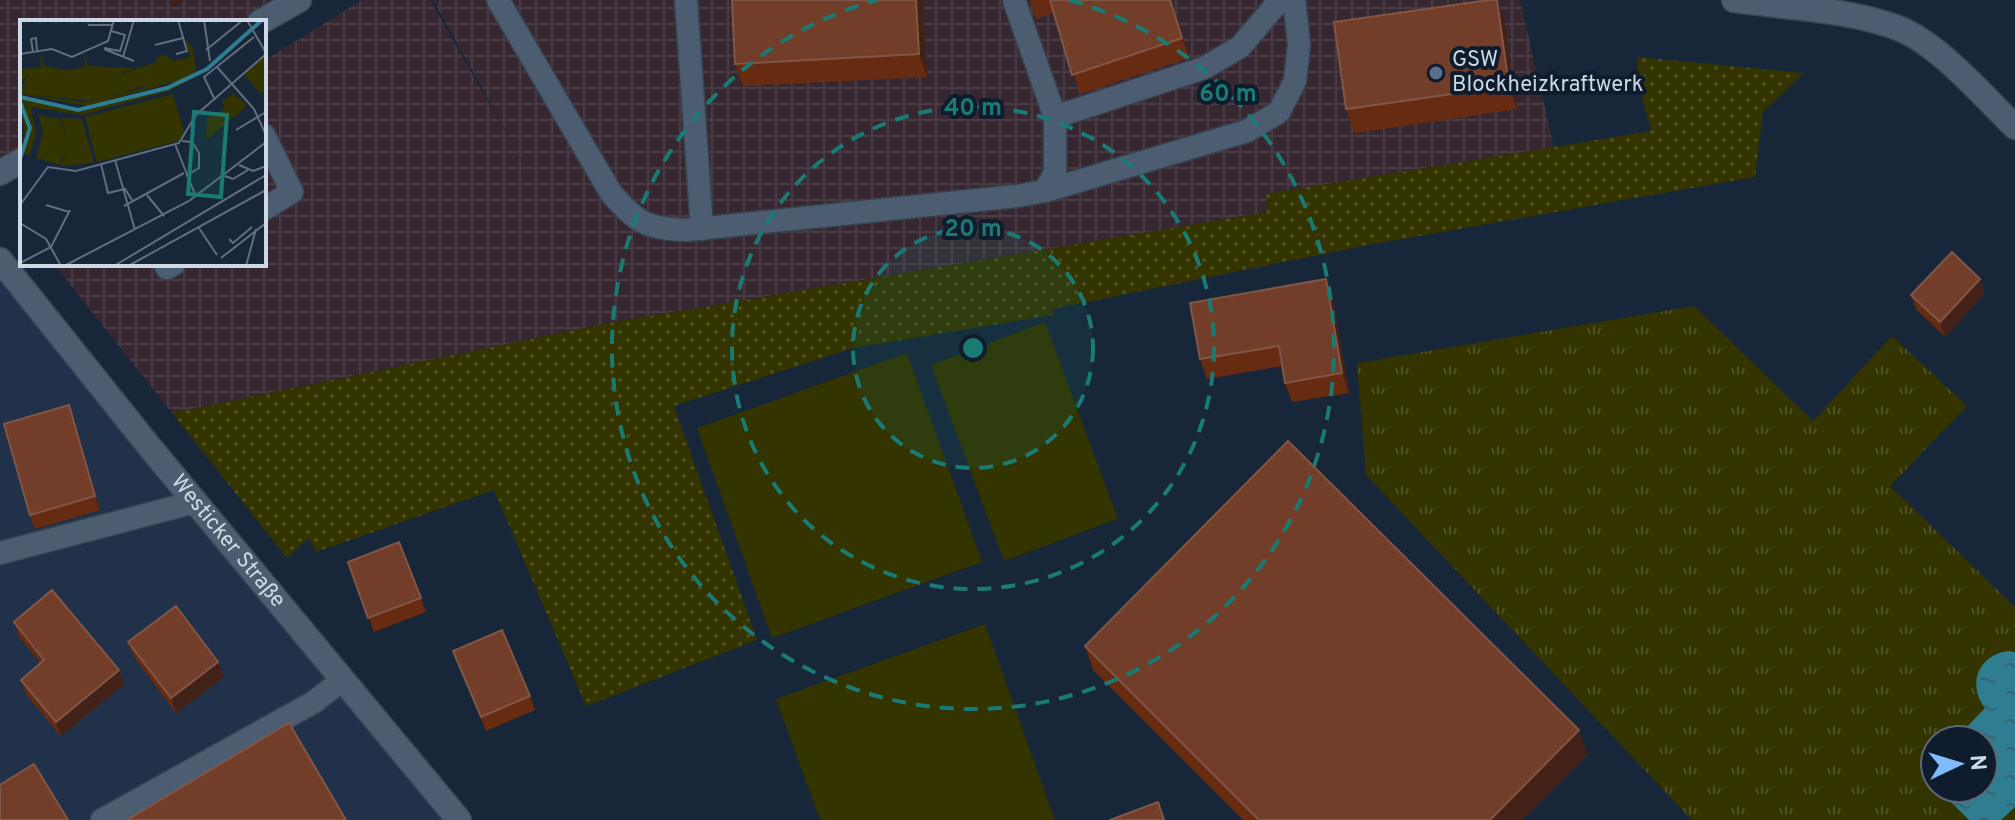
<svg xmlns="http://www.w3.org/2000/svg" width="2015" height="820" font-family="Overpass,sans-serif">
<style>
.built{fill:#203149}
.industrial{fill:url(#industrial-grid)}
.grass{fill:url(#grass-dots)}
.park{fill:url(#park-tufts);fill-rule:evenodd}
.pitch{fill:#333400}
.water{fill:url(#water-ripples)}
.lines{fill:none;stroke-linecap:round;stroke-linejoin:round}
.lane-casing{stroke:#384352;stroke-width:25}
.street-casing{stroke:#384352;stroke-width:27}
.secondary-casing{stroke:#384352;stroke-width:27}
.lane{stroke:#4c5d72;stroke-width:22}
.street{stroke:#4c5d72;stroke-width:24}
.secondary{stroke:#4c5d72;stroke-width:24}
.wall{fill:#672b12}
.shaded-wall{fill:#422118}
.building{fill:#723e29;stroke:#815646;stroke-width:2}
.ring{fill:none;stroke:#197b74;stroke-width:4;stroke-dasharray:14 10}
.service-dot{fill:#5c6f8a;stroke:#0e1c2e;stroke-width:3}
.labels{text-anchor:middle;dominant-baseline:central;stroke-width:8;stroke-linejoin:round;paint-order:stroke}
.poi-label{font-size:22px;fill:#cfd9e5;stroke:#0e1c2e;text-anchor:start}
.street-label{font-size:22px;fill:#cfd9e5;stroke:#0e1c2e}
.inset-river{fill:none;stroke:#2e7d90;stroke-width:4}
.inset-road{fill:none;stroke:#616e7e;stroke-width:2}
.view{fill:#197b74;fill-opacity:0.15;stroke:#197b74;stroke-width:4}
.inset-edge{fill:none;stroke:#cfd9e5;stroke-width:4}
.centre{fill:#197b74;stroke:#0e1c2e;stroke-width:4}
.ring-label{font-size:24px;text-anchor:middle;font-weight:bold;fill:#197b74;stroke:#0e1c2e;stroke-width:8;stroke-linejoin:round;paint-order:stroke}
</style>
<defs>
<pattern id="industrial-grid" width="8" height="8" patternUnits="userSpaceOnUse" patternTransform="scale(2)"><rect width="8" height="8" fill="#372731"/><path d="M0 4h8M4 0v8" fill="none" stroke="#4a3c45"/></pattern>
<pattern id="grass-dots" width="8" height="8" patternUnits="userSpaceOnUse" patternTransform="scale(2)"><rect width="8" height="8" fill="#333400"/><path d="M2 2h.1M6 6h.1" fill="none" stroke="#505125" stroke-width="1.8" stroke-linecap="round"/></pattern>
<pattern id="park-tufts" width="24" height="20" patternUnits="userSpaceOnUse" patternTransform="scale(2)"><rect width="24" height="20" fill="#333400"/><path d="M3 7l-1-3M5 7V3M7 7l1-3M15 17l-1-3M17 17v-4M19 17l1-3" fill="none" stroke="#505125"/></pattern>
<pattern id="water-ripples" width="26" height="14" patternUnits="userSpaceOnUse" patternTransform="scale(2)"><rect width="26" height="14" fill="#2e7d90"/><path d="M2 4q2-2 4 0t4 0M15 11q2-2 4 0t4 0" fill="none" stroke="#346572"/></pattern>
</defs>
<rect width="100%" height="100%" fill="#172639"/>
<polygon class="built" points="0,272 448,820 0,820"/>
<g class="industrial">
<polygon points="0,0 292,0 254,22 22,22 22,156 0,168"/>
<polygon points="362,0 430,0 533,180 433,0 1520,0 1554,147 1267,194 1267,212 614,322 172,413 54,264 264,264 264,61"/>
</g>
<polygon class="grass" points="1638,57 1804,73 1763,112 1755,177 1368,245 1052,309 1053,315 853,348 674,406 757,640 586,706 494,490 316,552 309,538 287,558 172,413 614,322 1267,212 1266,194 1651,131 1638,80"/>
<path class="park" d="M 1694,306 L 1813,421 L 1892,336 L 1967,406 L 1890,486 L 2015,607 L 2015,820 L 1692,820 L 1366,475 L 1357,363 ZM 1935,740 L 1983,740 L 1983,788 L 1935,788 Z"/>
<g class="pitch">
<polygon points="1045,322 1118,519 1004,561 931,365"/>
<polygon points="907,353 982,562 772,638 697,428"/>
<polygon points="985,624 1055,820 820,820 776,699"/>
</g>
<path class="water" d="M 2008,651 L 2015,652 L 2015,807 L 2001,820 L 1969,820 L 1937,788 L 1983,788 L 1983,740 L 1954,740 L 1985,708 C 1967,685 1978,655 2008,651 Z"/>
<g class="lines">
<defs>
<g id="lane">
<path d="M 498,0 L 611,193 C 637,223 647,229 687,230 L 1017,196 L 1045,191 L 1055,172 L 1055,117 L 1014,0"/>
<polyline points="686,0 702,229"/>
<polyline points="1055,117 1204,68 1240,47 1280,0"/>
<polyline points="264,135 292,192 264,209"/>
<polyline points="1045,191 1247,131 1279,112 1295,81 1299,44 1294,0"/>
<polyline points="165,264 167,268 174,264"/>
<polyline points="0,553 195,502"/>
<polyline points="102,820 314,702 342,680"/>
</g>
<g id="street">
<path d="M 1734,0 C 1788,8 1847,9 1898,28 C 1939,44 1983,96 2015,127"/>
<polyline points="260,22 299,0"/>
<polyline points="0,173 22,160"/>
</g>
<g id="secondary">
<path id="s1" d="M 0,260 L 148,445 L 459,820"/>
</g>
</defs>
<use href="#lane" class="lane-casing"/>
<use href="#street" class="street-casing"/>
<use href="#secondary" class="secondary-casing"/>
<use href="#lane" class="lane"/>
<use href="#street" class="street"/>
<use href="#secondary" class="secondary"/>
</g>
<g class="wall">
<polygon points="732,0 923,0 927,77 743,86 735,64"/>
<polygon points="1030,0 1171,0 1189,58 1080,94 1054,13 1036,19"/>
<polygon points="1505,23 1517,109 1355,133 1346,109"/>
<polygon points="1326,279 1333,299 1349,393 1292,402 1285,383 1282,366 1207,379 1200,359"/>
<polygon points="1985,293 1945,337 1916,309 1911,295"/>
<polygon points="69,405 100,510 35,529 30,515"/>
<polygon points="399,542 426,612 374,632 348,562"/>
<polygon points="14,622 119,670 124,684 61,736 26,694 21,680 41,663 19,637"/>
<polygon points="128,642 224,677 176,713 134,657"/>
<polygon points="1085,646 1588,754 1522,820 1243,820 1093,670"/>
<polygon points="453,651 530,696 535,710 486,731"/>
</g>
<g class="shaded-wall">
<polygon points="170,0 184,0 173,7"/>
<polygon points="916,0 923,0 927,77 919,54"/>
<polygon points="1170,0 1171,0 1189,58 1182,38"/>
<polygon points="1497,0 1505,23 1517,109 1509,86"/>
<polygon points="1326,279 1333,299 1349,393 1342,373"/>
<polygon points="1980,279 1985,293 1945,337 1940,322"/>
<polygon points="69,405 74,419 100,510 95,496"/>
<polygon points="218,662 224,677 176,713 171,698"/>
<polygon points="119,670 124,684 61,736 56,722"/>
<polygon points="1579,730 1588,754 1522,820 1490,820"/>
</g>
<g class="building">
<polygon points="732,0 916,0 919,54 735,64"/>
<polygon points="1050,0 1170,0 1182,38 1072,75"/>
<polygon points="1489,0 1497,0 1509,86 1346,109 1334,22"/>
<polygon points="1952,252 1980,279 1940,322 1911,295"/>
<polygon points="1326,279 1342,373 1285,383 1279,346 1200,359 1190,303"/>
<polygon points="69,405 95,496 30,515 4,424"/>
<polygon points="1288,441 1579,730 1490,820 1259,820 1085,646"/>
<polygon points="399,542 421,598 368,618 348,562"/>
<polygon points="52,590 119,670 56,722 21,680 44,660 14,622"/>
<polygon points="176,606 218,662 171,698 128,642"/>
<polygon points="502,630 530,696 481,717 453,651"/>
<polygon points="289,723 346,820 127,820"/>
<polygon points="34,764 68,820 0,820 0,785"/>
<polygon points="1158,802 1164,820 1110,820"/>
</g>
<circle cx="973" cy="348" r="120" fill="#197b74" fill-opacity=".12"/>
<g class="ring">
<circle cx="973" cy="348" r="120"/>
<circle cx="973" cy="348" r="241"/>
<path d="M1069 0A361 361 0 1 1 877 0"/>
</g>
<circle class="service-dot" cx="1436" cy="73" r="8"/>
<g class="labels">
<g class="poi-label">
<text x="1452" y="60">GSW<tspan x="1452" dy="25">Blockheizkraftwerk</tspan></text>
</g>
<g class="street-label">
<text stroke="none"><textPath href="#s1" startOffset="362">Westicker Straße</textPath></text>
</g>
</g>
<g transform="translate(20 20)">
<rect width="246" height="246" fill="#172639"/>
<path d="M 165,18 L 173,29 L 177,56 L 149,71 L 62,95 L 11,87 L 16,115 L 9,136 L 0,131 L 5,116 L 0,78 L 67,90 L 148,69 L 157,61 L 67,86 L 0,74 L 64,82 L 124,68 L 138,37 L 146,35 L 153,41 L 170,37 ZM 20,32 L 25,46 L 45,50 L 66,47 L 63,33 L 69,46 L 115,48 L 85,60 L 39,61 L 40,56 L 8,53 L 0,65 L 0,49 L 21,47 ZM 153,74 L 165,115 L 159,121 L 77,142 L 65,97 ZM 18,95 L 40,99 L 48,121 L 40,145 L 16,138 L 23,113 Z" fill="#333400"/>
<path d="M 138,41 L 130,49 L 149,46 L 138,62 L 73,81 L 0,74 L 8,53 L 26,51 L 41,56 L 39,61 L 74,52 L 84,54 L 85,60 Z" fill="#333400"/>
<path d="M 246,34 L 246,69 L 241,74 L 224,54 ZM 214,73 L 227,86 L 186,120 L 187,98 L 199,93 L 205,87 L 202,81 Z" fill="#333400"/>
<path d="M 41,98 L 62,99 L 74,143 L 41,146 L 48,121 Z" fill="#333400"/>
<path class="inset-river" d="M 0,77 L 58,90 L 147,68 L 187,49 L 241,1M 0,82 L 10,108 L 0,139"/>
<path class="inset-road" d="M 184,0 L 190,41M 227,0 L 246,33M 68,5 L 93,5M 135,25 L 163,18M 84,28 L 100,31 L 105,15 L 91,11M 84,29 L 114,41M 186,30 L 223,0M 13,32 L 11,19 L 16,18 L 17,31M 0,34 L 32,29 L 52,37 L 88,21 L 94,0M 156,34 L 167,31 L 158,0M 103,37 L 114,0M 197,47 L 234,89 L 246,115M 195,80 L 184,57 L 234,17M 216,110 L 246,92M 162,121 L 172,122 L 179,133 L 179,148 L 166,156M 155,124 L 176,177M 95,140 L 115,210M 81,144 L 88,173 L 105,169 L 112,180M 219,145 L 233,151 L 246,146M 205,156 L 213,159 L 228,150M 127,175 L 144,196M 0,185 L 28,147 L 56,151 L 159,123 L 176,95 L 246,34M 26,185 L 49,192M 104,186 L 164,153M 0,203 L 26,219 L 41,246M 179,208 L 197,235M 209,219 L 213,223 L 232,207M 201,238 L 246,203M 0,243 L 31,227 L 50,190M 44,246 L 169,181 L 246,122M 94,246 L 246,155M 108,246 L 246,170M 226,246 L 236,209"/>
<path class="view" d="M 174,92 L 207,95 L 201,177 L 168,174 Z"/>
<rect width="246" height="246" class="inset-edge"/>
</g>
<circle cx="973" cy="348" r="12" class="centre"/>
<g class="ring-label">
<text x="1228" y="101">60 m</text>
<text x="973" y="115">40 m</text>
<text x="973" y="236">20 m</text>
</g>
<g transform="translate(1959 764) rotate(86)"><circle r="38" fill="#0e1c2e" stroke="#5b6877" stroke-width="2"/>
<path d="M0-6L14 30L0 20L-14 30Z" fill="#81bcfa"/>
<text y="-12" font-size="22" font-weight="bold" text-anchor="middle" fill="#cfd9e5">N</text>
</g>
</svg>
